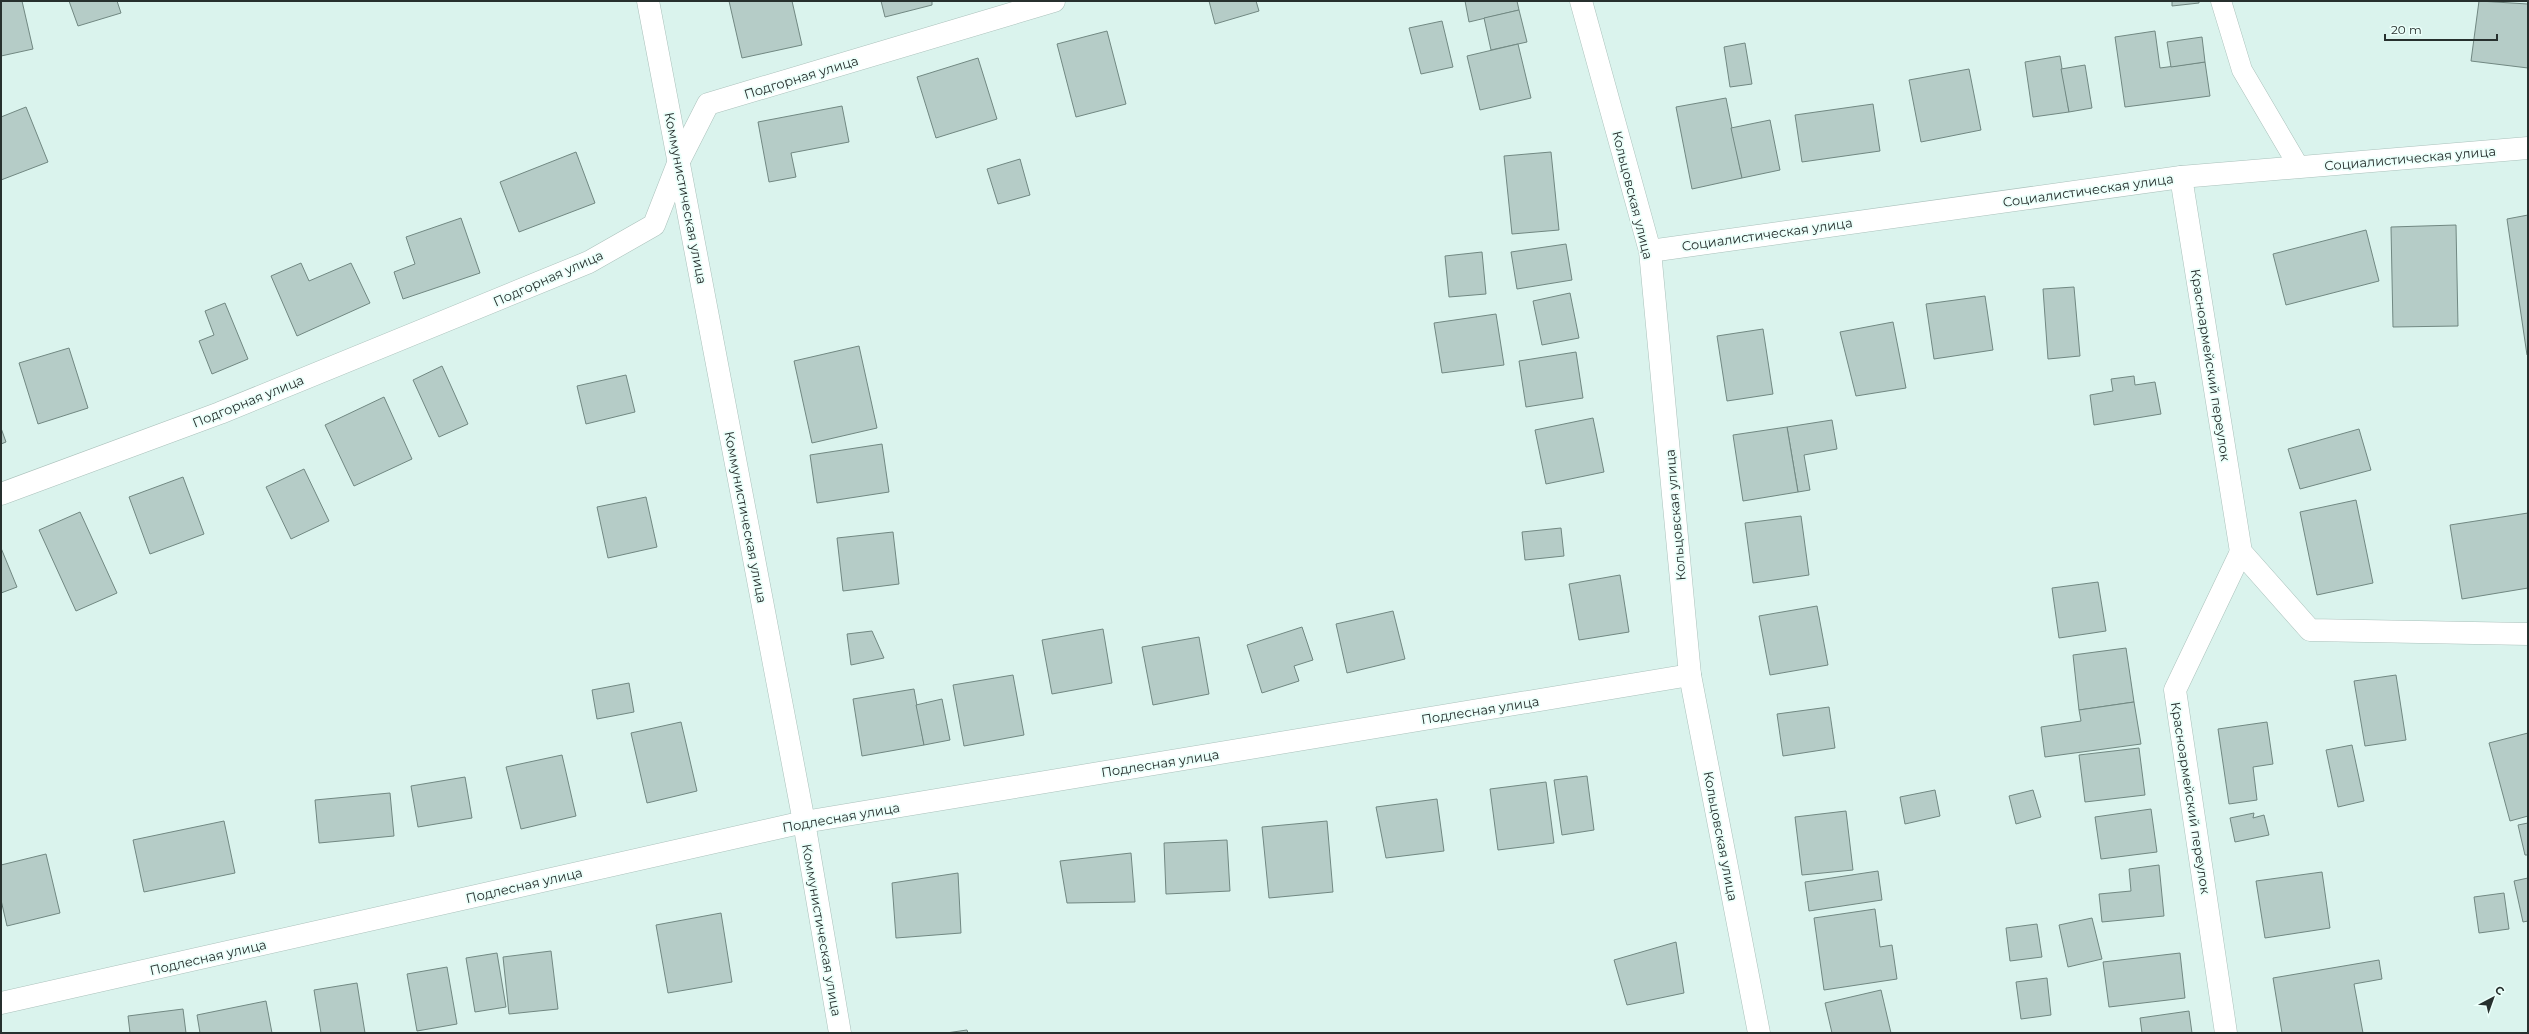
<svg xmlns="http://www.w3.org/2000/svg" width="2529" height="1034" font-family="Montserrat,sans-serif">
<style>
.building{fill:#b5ccc7;stroke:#718882}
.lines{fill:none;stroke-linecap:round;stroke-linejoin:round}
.lane-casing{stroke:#aac1bb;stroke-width:21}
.street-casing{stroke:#aac1bb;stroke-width:23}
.lane{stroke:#fff;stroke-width:20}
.street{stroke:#fff;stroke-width:22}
.labels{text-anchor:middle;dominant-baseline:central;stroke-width:3.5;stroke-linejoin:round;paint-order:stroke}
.street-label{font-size:13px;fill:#27302e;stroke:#ebfffa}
</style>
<rect width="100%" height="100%" fill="#daf3ed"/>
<g class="building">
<polygon points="1,1 22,1 33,49 1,56"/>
<polygon points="69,1 117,1 121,13 78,26"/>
<polygon points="729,1 792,1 802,45 742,58"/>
<polygon points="881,1 932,1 932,5 885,17"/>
<polygon points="1209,1 1256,1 1259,11 1215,24"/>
<polygon points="1465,1 1517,1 1519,10 1469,22"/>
<polygon points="2172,1 2199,1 2199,3 2172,6"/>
<polygon points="2479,1 2528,4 2528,68 2471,61"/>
<polygon points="1519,10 1527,42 1491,50 1484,18"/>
<polygon points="1442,21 1453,67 1421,74 1409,28"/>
<polygon points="1107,31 1126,104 1076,117 1057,44"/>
<polygon points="2155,31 2160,68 2205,62 2210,96 2125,107 2115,37"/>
<polygon points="2202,37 2205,62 2171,67 2167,42"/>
<polygon points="1745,43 1752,84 1730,87 1724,47"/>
<polygon points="1518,44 1531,98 1480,110 1467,56"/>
<polygon points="2060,56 2069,112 2033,117 2025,62"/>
<polygon points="978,58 997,119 936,138 917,77"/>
<polygon points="2085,65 2092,108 2069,112 2061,69"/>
<polygon points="1969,69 1981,130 1921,142 1909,80"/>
<polygon points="1726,98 1742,178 1692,189 1676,107"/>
<polygon points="1873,104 1880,151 1802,162 1795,115"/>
<polygon points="842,106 849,142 791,153 796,177 769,182 758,122"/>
<polygon points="26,107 48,162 1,180 1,117"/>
<polygon points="1770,120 1780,170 1742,178 1731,128"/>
<polygon points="576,152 595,203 519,232 500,182"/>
<polygon points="1551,152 1559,230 1512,234 1504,156"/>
<polygon points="1020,159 1030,195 998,204 987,169"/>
<polygon points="2528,215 2528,355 2527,355 2507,219"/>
<polygon points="461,218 480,273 403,299 394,272 415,264 406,237"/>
<polygon points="2456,225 2458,326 2393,327 2391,227"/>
<polygon points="2366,230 2379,281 2286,305 2273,254"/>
<polygon points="1566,244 1572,280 1517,289 1511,252"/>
<polygon points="1482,252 1486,294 1449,297 1445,256"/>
<polygon points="301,263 309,281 351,263 370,303 297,336 271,276"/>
<polygon points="2074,287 2080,356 2048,359 2043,289"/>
<polygon points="1570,293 1579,338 1542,345 1533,301"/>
<polygon points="1985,296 1993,350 1934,359 1926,304"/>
<polygon points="225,303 248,359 212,374 199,341 214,335 205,311"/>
<polygon points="1496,314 1504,365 1442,373 1434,323"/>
<polygon points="1893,322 1906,388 1856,396 1840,332"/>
<polygon points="1763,329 1773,394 1727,401 1717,336"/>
<polygon points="859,346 877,428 812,443 794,361"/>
<polygon points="69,348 88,408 38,424 19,363"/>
<polygon points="1576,352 1583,398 1526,407 1519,361"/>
<polygon points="442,366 468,424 439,437 413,380"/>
<polygon points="626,375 635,412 586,424 577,386"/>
<polygon points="2134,376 2135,385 2155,382 2161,414 2094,425 2090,395 2113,391 2111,379"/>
<polygon points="384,397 412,459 354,486 325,425"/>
<polygon points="1593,418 1604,472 1546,484 1535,430"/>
<polygon points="1832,420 1837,449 1804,455 1810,490 1798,492 1787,427"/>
<polygon points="1787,427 1798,492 1743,501 1733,435"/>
<polygon points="1,428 6,442 1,444"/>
<polygon points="2359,429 2371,470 2300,489 2288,449"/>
<polygon points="882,444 889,492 817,503 810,455"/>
<polygon points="304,469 329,521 291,539 266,487"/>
<polygon points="183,477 204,534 150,554 129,497"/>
<polygon points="646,497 657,547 608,558 597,507"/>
<polygon points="2356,500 2373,583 2317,595 2300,512"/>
<polygon points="80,512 117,593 76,611 39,530"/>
<polygon points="2528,513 2528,588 2462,599 2450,525"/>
<polygon points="1801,516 1809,575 1753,583 1745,523"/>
<polygon points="1561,528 1564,556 1525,560 1522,532"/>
<polygon points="893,532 899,584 843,591 837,538"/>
<polygon points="1,548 17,587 1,593"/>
<polygon points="1620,575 1629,632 1579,640 1569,584"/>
<polygon points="2098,582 2106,631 2059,638 2052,588"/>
<polygon points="1817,606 1828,665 1770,675 1759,616"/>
<polygon points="1393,611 1405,659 1347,673 1336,624"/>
<polygon points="1302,627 1313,660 1294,666 1299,681 1262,693 1247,645"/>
<polygon points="1103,629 1112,683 1052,694 1042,640"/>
<polygon points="872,631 884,658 851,665 847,634"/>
<polygon points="1199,637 1209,694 1153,705 1142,647"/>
<polygon points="2126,648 2134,702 2079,710 2073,655"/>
<polygon points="1013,675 1024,735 964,746 953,685"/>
<polygon points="2396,675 2406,740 2365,746 2354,681"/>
<polygon points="629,683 634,712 597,719 592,690"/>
<polygon points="914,689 924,745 862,756 853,699"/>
<polygon points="942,699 950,740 924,745 916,705"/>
<polygon points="2134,702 2141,744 2045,757 2041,727 2081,721 2079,710"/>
<polygon points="1829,707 1835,748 1783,756 1777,714"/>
<polygon points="681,722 697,791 647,803 631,733"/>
<polygon points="2267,722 2273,764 2253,767 2257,800 2229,804 2218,729"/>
<polygon points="2528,733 2528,816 2510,821 2489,743"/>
<polygon points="2352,745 2364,801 2338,807 2326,750"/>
<polygon points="2139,748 2145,795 2085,802 2079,755"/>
<polygon points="562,755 576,816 521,829 506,767"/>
<polygon points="1587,776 1594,830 1562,835 1554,780"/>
<polygon points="465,777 472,818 418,827 411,786"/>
<polygon points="1546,782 1554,843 1498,850 1490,789"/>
<polygon points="1935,790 1940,816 1905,824 1900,797"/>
<polygon points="2033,790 2041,817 2016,824 2009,796"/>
<polygon points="390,793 394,836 319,843 315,800"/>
<polygon points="1437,799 1444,851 1386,858 1376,807"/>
<polygon points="2151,809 2157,852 2101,859 2095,817"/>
<polygon points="1846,811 1853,870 1802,875 1795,817"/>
<polygon points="2254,813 2253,818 2264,815 2269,835 2235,842 2230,818"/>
<polygon points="224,821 235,873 144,892 133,840"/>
<polygon points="1327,821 1333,892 1269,898 1262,827"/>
<polygon points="2528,823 2528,855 2525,855 2518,825"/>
<polygon points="1227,840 1230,891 1166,894 1164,843"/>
<polygon points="1131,853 1135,902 1067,903 1060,861"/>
<polygon points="46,854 60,913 7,926 1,900 1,865"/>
<polygon points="2159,865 2164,916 2102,922 2099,894 2131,891 2129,869"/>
<polygon points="1878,871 1882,900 1809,911 1805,882"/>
<polygon points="2322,872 2330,928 2265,938 2256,881"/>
<polygon points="958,873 961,933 896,938 892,883"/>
<polygon points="2528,878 2528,921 2523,922 2514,881"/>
<polygon points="2504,893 2509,929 2479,933 2474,897"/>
<polygon points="1875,909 1880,947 1892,945 1897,979 1824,990 1814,918"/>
<polygon points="721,913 732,982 668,993 656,925"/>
<polygon points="2092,918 2102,959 2068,967 2059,925"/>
<polygon points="2037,924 2042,957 2010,961 2006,928"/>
<polygon points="1676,942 1684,993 1627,1005 1614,960"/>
<polygon points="551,951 558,1009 509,1014 503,957"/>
<polygon points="497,953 506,1007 475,1012 466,958"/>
<polygon points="2180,953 2185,998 2109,1007 2103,962"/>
<polygon points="2379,960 2382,979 2354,984 2363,1033 2282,1033 2273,978"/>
<polygon points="447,967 457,1024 417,1031 407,974"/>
<polygon points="2047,978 2051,1015 2021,1019 2016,982"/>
<polygon points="357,983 365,1033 321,1033 314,990"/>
<polygon points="1881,990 1891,1033 1832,1033 1825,1003"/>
<polygon points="266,1001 272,1033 200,1033 197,1015"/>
<polygon points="183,1009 186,1033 130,1033 128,1016"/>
<polygon points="2189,1011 2192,1033 2142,1033 2140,1018"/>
<polygon points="967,1030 968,1033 946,1033"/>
</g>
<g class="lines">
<defs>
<polyline id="lane" points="2221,1 2242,70 2299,167"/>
<g id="street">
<polyline points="648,1 804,822 840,1033"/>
<polyline points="1581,1 1650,251 1690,675 1759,1033"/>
<polyline points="2181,177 2241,552 2310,630 2528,634"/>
<polyline points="1650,251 2181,177 2528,148"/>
<polyline points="1,494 220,413 589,262 654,225 679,161 708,104 1054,1"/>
<polyline points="1,1003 804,822 1690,675"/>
<polyline points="2226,1033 2175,690 2241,552"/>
</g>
</defs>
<use href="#lane" class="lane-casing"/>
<use href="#street" class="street-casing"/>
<use href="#lane" class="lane"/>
<use href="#street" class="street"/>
</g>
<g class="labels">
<g class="street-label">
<text transform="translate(801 77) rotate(-17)">Подгорная улица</text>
<text transform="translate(2410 158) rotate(-5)">Социалистическая улица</text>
<text transform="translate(2088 190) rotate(-8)">Социалистическая улица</text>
<text transform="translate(1633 195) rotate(76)">Кольцовская улица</text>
<text transform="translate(686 198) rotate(79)">Коммунистическая улица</text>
<text transform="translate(1767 234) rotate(-8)">Социалистическая улица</text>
<text transform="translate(548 278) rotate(-24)">Подгорная улица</text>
<text transform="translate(2211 365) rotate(81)">Красноармейский переулок</text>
<text transform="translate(248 401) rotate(-22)">Подгорная улица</text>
<text transform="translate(1675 515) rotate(-95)">Кольцовская улица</text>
<text transform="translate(746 517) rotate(79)">Коммунистическая улица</text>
<text transform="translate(1480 710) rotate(-9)">Подлесная улица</text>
<text transform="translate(1160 763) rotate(-9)">Подлесная улица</text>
<text transform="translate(2191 798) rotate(81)">Красноармейский переулок</text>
<text transform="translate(841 817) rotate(-10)">Подлесная улица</text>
<text transform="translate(1721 836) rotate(79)">Кольцовская улица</text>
<text transform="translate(524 885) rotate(-13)">Подлесная улица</text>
<text transform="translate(822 930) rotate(80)">Коммунистическая улица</text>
<text transform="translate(208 957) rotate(-13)">Подлесная улица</text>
</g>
</g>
<rect width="2529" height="1034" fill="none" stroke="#27302e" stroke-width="4"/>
<g transform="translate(2493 998) rotate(41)" stroke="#ebfffa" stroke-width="3" paint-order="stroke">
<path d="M0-3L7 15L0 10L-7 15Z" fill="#27302e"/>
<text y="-6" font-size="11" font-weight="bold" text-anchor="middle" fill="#27302e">С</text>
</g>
<path d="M2385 34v6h112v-6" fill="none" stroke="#27302e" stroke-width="2"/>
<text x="2391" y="34" font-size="12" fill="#27302e" stroke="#ebfffa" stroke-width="3" paint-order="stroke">20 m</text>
</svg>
